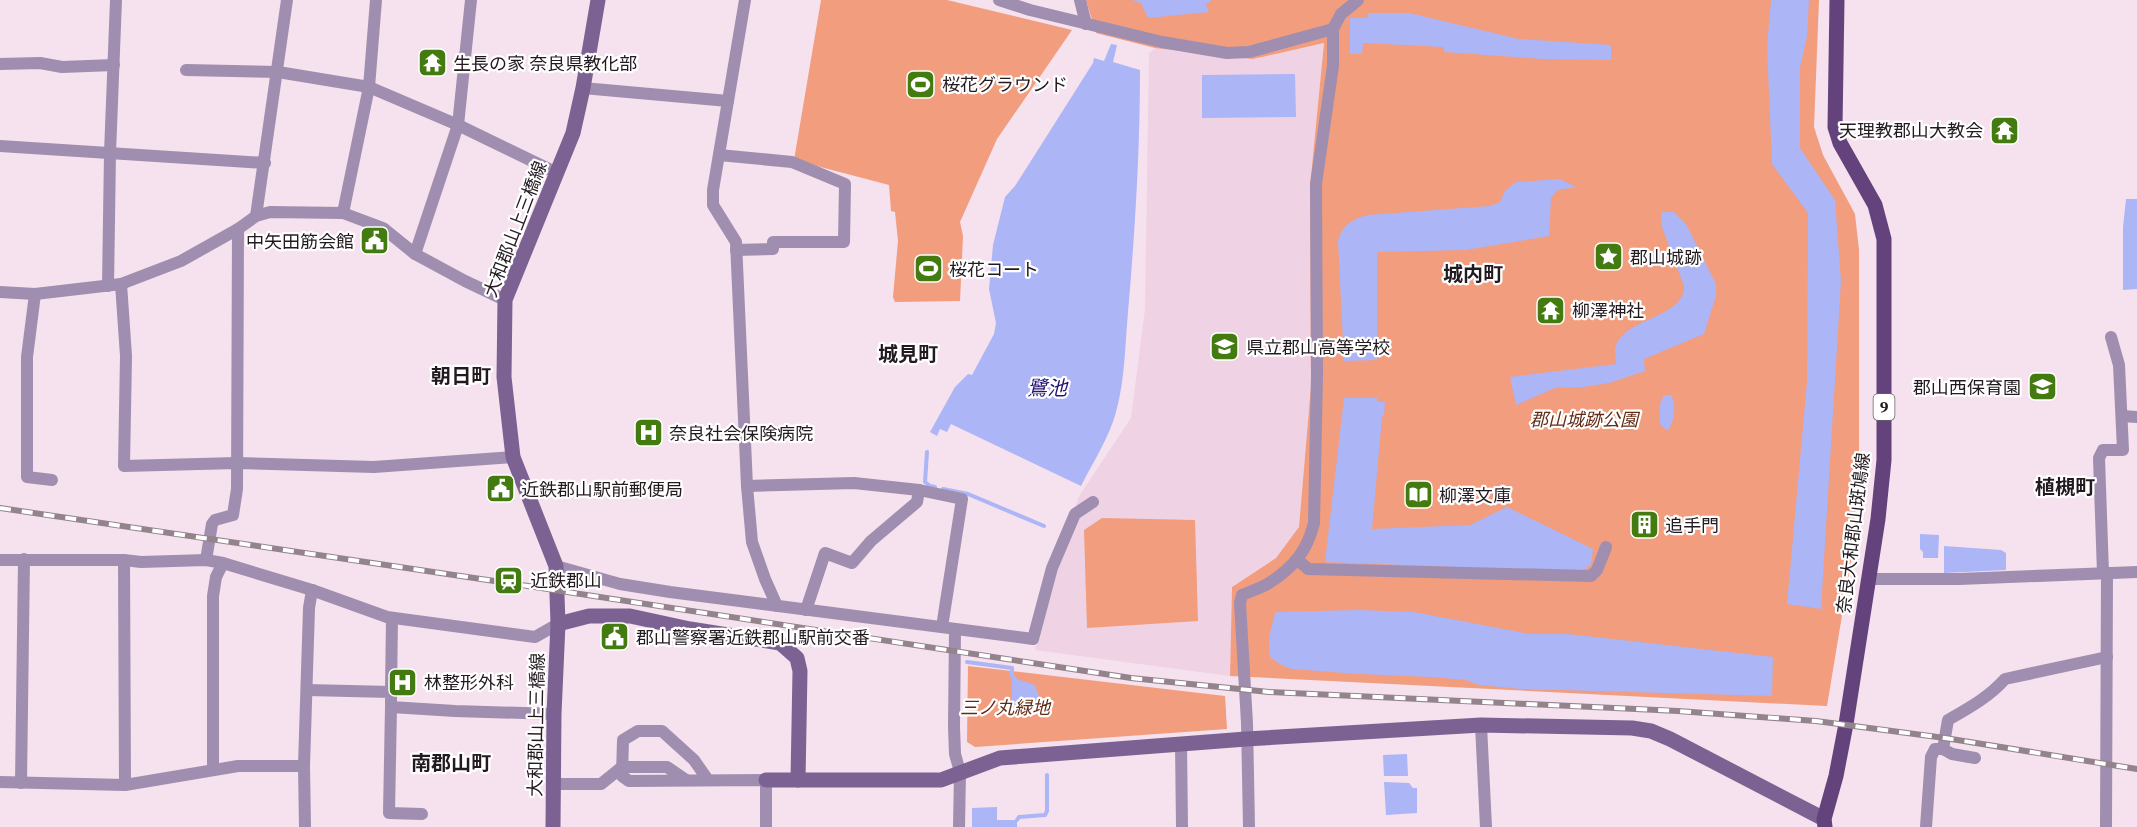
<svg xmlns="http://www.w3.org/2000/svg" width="2137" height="827" font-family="'Source Serif 4','Noto Sans JP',serif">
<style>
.built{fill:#efd3e4}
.green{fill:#f19d7e}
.water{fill:#acb5f6}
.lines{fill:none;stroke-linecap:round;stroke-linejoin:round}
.stream{stroke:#acb5f6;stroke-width:4}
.street{stroke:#9f8eaf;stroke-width:12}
.secondary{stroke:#7c6292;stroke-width:15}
.primary{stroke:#64437d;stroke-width:15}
.rail-casing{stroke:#92838d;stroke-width:6}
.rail{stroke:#fff;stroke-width:4;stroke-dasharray:11;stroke-linecap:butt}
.labels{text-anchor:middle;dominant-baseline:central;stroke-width:4.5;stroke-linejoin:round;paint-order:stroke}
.shield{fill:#fff;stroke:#645f62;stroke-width:1.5}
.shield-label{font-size:16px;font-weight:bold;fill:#221a1f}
.poi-label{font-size:18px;fill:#221a1f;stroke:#fff;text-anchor:start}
.street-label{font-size:18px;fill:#221a1f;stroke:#fff}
.park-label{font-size:18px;font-style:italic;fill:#632b14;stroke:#fff}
.neighbourhood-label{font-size:20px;font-weight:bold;fill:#221a1f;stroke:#fff}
.water-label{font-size:20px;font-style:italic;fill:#221571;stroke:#fff}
</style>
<rect width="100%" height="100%" fill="#f6e1ee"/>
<polygon class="built" points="1324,43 1310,186 1311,386 1299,528 1276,558 1232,587 1230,676 1035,650 1079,496 1131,418 1145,309 1149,53 1155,48 1253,59"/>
<g class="green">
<polygon points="821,0 947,0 1072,30 997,139 960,222 963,236 960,301 895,302 893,297 898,241 895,212 891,211 889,185 794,160"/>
<polygon points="1086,0 1819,0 1814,127 1823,155 1855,214 1859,250 1859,474 1852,555 1827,706 1230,676 1232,587 1276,558 1299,527 1311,386 1310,186 1324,43 1253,59 1155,48 1096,33"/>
<polygon points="1102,518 1195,520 1198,621 1087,628 1084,530"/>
<polygon points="968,666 1225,696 1227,729 975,747 967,742"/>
</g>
<g class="water">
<polygon points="1132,0 1212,0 1206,4 1209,12 1148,18 1141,3"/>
<polygon points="1771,0 1809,0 1807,36 1800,68 1800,148 1835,200 1841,281 1821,609 1787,604 1807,382 1808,213 1772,164 1767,47"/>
<polygon points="1368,13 1409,13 1519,39 1611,45 1611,60 1543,59 1444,52 1443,47 1363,43 1362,54 1350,54 1350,18 1368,18"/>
<path d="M 1111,44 L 1117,45 L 1113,62 L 1140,70 C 1140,151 1135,231 1128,312 C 1125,345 1125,380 1116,412 C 1109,438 1093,462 1081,486 L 951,424 L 947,432 L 940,429 L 937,436 L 930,432 L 955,387 L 968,374 L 972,375 L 994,334 L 996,323 L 989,289 L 993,245 L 1005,197 L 1015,186 L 1093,63 L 1094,58 L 1104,61 Z"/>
<polygon points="1295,74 1296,117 1202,118 1202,75"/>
<path d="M 1560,179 L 1576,187 L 1558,190 L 1551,198 L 1549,236 L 1466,250 L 1377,252 L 1377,360 L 1344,361 L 1338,241 C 1342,225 1353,219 1368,215 L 1490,206 L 1500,202 L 1505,191 L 1516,182 Z"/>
<polygon points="2126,199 2137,199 2137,289 2123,290 2123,227"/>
<path d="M 1663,212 L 1674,212 L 1686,224 L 1716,284 L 1716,296 L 1704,334 L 1644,359 L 1645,371 L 1609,383 L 1584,387 L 1555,388 L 1516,405 L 1510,377 L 1616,364 C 1616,360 1615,354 1615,350 C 1620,317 1684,320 1684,286 L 1662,227 L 1661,213 Z"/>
<path d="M 1664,395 L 1671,395 C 1677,404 1674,420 1669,429 L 1665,429 L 1660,424 L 1660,404 Z"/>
<polygon points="1344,398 1377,398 1377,402 1385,402 1384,416 1382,417 1372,529 1470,525 1507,507 1593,549 1591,564 1582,572 1325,562"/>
<polygon points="1920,534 1939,535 1938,558 1923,558 1923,552 1920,549"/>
<polygon points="1944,546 2001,550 2006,553 2006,570 1944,573"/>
<path d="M 1359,610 L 1414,612 L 1530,634 L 1568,634 L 1773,657 L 1772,696 L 1521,689 L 1479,685 L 1466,680 L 1432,677 L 1359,674 L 1292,669 L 1283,666 L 1271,658 C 1266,644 1271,626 1276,612 Z"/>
<polygon points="1012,676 1016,676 1017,679 1035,685 1043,709 1012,708"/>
<polygon points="1407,754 1408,776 1384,776 1383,755"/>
<polygon points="1384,782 1409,783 1413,788 1417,788 1417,813 1386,815"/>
<polygon points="997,807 997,820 1017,820 1017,827 972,827 972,808"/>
</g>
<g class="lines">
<g class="stream">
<polyline points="927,452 925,482 930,486 935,487"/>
<polyline points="943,489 968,494 1044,526"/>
<polyline points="967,662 1012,668 1012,676"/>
<polyline points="1017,820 1019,817 1045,815 1047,811 1047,775"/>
</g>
<g class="street">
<polyline points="745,0 713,190 713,205 736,242 747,486 752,542 765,579 777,606"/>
<polyline points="999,0 1030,10 1162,42 1227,53 1249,52 1333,29"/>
<polyline points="1080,0 1086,24"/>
<polyline points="0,64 40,63 62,67 114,65"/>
<polyline points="186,70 278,72 369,87 458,125 557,173"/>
<polyline points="583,88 728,101"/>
<polyline points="0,146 265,163"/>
<polyline points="719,155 792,162 845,184 844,242 773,242 773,249 736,250"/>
<polyline points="343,213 369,87 376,0"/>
<polyline points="256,216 287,0"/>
<polyline points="415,254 458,125 471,0"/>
<polyline points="121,284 126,356 124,466 237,463 374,467 513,457"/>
<polyline points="108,286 110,153 116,0"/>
<polyline points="0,292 35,294 121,284 181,261 238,229 256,216 270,212 343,213 383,228 415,254 465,281 505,300"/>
<polyline points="35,294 27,357 27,477 52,480"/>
<polyline points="2122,416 2137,417"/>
<polyline points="747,486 854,483 919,490 962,499 942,627"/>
<polyline points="0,560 124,560 141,562 206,560 223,563 312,590 387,617 535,637 558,624"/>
<polyline points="124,560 125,785"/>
<polyline points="206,560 212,524 215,520 233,515 237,489 238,229"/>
<polyline points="1298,560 1308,569 1591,576 1597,570 1606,547"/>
<polyline points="556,566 620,584 670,592 1033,639 1052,568 1075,514 1093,502"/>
<polyline points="2103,573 2099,458 2103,450 2123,450 2119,365 2111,337"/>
<polyline points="1869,579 1959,579 2137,572"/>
<polyline points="806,610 825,553 852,563 871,541 917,502 919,490"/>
<polyline points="955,630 954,727 955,754 960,772 959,827"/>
<polyline points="307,690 391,692 391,707 455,711 554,714"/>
<polyline points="391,692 392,618"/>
<polyline points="391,707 389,813 422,814"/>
<polyline points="1481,725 1486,827"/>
<polyline points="1181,744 1182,827"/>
<polyline points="1943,749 1952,754 1975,758"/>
<polyline points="213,770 213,596 216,577 223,563"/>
<polyline points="708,780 694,760 662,731 638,731 623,740 622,776 629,781 766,780 766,827"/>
<polyline points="0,782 125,785 238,766 304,766"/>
<polyline points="21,783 24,559"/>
<polyline points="553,784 601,784 622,767 667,767 686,780"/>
<polyline points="305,827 304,766 309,608 312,590"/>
<path d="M 1249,827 L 1247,723 L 1240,603 L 1242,595 C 1251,591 1261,588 1269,583 C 1294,567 1307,551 1314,523 L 1317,375 L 1316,184 L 1333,66 L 1333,29 L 1341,14 L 1358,0"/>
<path d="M 1926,827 L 1931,757 L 1935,749 L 1943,749 L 1948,720 C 1969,708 1989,697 2005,679 L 2107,657"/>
<polyline points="2106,827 2107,573"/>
</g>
<g class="secondary">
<polyline points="558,624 589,616 630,616 690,629 780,643 797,658 800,671 798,780"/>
<polyline points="766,780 941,780 1000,758 1246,739 1481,725 1632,728 1651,731 1670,739 1824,819"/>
<polyline points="553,827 554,714 558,624 556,566 513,457 504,377 505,300 573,133 583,88 598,0"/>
</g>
<polyline class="primary" points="1825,827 1824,819 1836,776 1846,724 1878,519 1884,460 1884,239 1875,205 1840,143 1835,127 1837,0"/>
<defs>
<polyline id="rail" points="0,508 508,583 1131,678 1269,692 1678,711 1816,721 1945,738 2137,769"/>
</defs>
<use href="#rail" class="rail-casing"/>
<use href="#rail" class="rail"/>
</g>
<defs>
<symbol id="temple-square" viewBox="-11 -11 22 22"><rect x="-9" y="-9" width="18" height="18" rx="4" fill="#437b10" stroke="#fff"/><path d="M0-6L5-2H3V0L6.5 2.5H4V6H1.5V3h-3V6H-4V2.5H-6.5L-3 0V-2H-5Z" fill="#fff"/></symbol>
<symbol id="stadium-square" viewBox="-11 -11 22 22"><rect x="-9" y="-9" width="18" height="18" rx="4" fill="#437b10" stroke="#fff"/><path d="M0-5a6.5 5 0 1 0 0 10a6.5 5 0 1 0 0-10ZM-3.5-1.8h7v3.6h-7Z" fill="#fff"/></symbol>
<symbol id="civic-square" viewBox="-11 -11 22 22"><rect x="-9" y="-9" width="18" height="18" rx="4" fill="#437b10" stroke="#fff"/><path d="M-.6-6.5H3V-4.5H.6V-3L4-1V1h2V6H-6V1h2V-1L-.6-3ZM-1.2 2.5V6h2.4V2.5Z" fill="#fff"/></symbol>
<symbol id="sight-square" viewBox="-11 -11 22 22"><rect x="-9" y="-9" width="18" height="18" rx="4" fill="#437b10" stroke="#fff"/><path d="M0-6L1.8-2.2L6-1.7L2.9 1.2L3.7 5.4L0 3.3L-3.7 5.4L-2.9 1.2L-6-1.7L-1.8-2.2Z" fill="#fff"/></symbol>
<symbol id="school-square" viewBox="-11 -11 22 22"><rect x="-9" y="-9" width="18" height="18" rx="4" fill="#437b10" stroke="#fff"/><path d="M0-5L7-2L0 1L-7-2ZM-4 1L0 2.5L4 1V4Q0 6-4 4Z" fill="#fff"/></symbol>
<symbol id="hospital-square" viewBox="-11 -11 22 22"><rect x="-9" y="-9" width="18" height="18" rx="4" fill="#437b10" stroke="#fff"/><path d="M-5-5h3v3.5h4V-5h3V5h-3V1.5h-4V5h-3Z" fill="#fff"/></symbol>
<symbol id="library-square" viewBox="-11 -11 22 22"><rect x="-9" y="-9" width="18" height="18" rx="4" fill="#437b10" stroke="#fff"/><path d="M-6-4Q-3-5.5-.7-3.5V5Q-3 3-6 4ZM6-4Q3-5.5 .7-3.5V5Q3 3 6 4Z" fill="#fff"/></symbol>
<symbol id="building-square" viewBox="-11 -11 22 22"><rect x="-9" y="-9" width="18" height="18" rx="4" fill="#437b10" stroke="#fff"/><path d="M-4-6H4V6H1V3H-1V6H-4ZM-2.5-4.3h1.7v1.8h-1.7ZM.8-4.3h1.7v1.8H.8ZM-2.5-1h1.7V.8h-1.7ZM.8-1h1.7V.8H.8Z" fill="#fff"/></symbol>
<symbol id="station-square" viewBox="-11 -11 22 22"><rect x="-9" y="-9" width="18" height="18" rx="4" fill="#437b10" stroke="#fff"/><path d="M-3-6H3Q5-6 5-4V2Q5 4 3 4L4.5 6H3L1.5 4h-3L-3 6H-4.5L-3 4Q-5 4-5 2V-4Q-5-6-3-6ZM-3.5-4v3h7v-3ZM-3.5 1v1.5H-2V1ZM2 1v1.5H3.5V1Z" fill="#fff"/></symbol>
</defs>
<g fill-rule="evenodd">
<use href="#temple-square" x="416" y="46" width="33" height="33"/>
<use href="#stadium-square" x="904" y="68" width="33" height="33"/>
<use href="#temple-square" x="1988" y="114" width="33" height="33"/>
<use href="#civic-square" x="358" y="224" width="33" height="33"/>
<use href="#sight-square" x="1592" y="240" width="33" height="33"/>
<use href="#stadium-square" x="912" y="252" width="33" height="33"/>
<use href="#temple-square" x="1534" y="294" width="33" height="33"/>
<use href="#school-square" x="1208" y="330" width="33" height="33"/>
<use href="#school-square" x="2026" y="370" width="33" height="33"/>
<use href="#hospital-square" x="632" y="416" width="33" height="33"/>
<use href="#civic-square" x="484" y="472" width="33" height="33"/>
<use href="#library-square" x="1402" y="478" width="33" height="33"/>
<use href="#building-square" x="1628" y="508" width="33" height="33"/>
<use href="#station-square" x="492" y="564" width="33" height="33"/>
<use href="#civic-square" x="598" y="620" width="33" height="33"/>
<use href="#hospital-square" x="386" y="666" width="33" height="33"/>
</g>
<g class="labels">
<rect class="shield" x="1873.5" y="394" width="21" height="26" rx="4.5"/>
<g class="shield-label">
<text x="1884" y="407">9</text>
</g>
<g class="poi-label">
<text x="453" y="63">生長の家 奈良県教化部</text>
<text x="942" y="84">桜花グラウンド</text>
<text x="1983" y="130" text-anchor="end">天理教郡山大教会</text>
<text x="354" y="241" text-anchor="end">中矢田筋会館</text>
<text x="1630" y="257">郡山城跡</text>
<text x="949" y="269">桜花コート</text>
<text x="1572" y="310">柳澤神社</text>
<text x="1246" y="347">県立郡山高等学校</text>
<text x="2021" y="387" text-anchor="end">郡山西保育園</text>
<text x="669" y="433">奈良社会保険病院</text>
<text x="521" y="489">近鉄郡山駅前郵便局</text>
<text x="1439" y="495">柳澤文庫</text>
<text x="1665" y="525">追手門</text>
<text x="530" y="580">近鉄郡山</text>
<text x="636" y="637">郡山警察署近鉄郡山駅前交番</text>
<text x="424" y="682">林整形外科</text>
</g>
<g class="street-label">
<text transform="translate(515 229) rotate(-69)">大和郡山上三橋線</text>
<text transform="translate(1853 533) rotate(-83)">奈良大和郡山斑鳩線</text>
<text transform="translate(536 725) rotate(-89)">大和郡山上三橋線</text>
</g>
<g class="park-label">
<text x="1584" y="419">郡山城跡公園</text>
<text x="1005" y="707">三ノ丸緑地</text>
</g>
<g class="neighbourhood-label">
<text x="1473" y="274">城内町</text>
<text x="908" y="354">城見町</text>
<text x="461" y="376">朝日町</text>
<text x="2065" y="487">植槻町</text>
<text x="451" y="763">南郡山町</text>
</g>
<g class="water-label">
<text x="1047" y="388">鷺池</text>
</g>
</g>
</svg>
